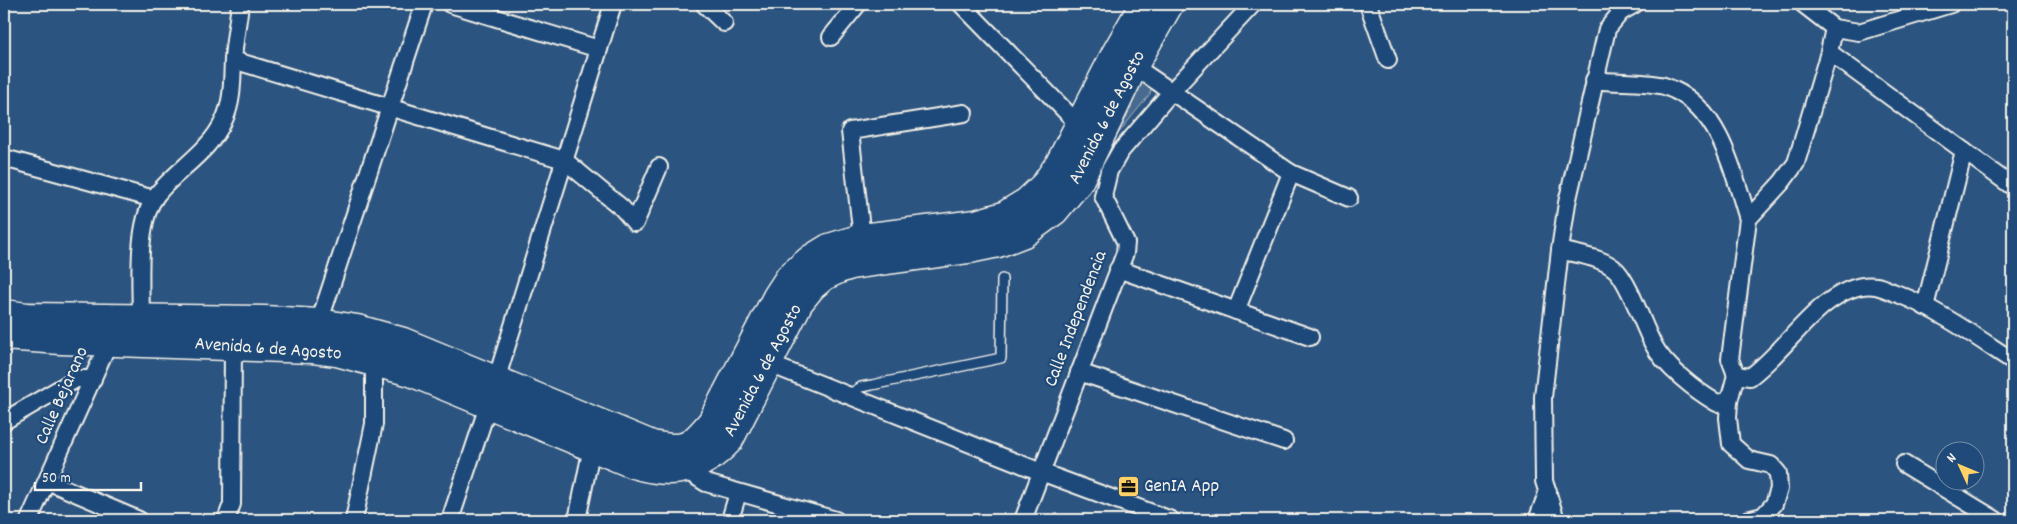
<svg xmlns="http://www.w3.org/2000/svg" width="2017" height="524" font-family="Dekko,sans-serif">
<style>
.green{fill:#496b90;stroke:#9eaebc}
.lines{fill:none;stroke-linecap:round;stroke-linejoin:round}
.service-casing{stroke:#f4f1e8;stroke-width:12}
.minor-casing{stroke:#f4f1e8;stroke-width:20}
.trunk-casing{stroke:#f4f1e8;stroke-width:31}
.service{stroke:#1f4a7a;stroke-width:9}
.minor{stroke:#1f4a7a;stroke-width:16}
.trunk{stroke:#1f4a7a;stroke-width:28}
.labels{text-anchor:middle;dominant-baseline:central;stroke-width:4.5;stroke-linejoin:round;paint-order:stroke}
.street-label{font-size:19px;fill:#f4f1e8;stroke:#1f4a7a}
.poi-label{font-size:19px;fill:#f4f1e8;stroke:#1f4a7a;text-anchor:start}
</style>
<rect width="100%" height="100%" fill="#2c5481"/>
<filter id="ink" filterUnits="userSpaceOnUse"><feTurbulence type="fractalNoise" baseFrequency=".02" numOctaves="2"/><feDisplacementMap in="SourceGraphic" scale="10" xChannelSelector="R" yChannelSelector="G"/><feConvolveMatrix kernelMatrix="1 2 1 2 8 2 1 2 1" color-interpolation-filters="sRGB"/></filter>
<g filter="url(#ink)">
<polygon class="green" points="1140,81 1147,83 1151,88 1150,94 1109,145"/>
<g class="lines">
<defs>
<polyline id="service" points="848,395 861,387 872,385 1001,358 1002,279"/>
<g id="minor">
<polyline points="450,4 599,49"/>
<polyline points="704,4 724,23"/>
<polyline points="961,4 1079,125"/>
<polyline points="1368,4 1388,60"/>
<polyline points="1803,4 1834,28 1859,32 1951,4"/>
<path d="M 1834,28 L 1829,52 L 1796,163 L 1782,182 L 1748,219 L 1730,359 L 1736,375 L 1750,377 C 1777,357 1797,327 1824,305 C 1838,294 1857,283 1876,286 C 1883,287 1891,292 1898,294 C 1939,310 1976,337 2013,361"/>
<polyline points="831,37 858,4"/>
<polyline points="1829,52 2013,187"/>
<polyline points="233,60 564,160 622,208 635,223 659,167"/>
<polyline points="1128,62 1291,173 1349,198"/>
<path d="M 1594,80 C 1616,83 1638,81 1659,85 C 1664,85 1669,88 1674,90 C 1721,111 1734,175 1748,219"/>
<polyline points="4,158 154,199"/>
<polyline points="862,238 850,131 964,113"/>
<path d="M 1560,250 C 1578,255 1603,257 1617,271 C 1631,287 1642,323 1653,344 C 1664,366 1696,391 1717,403 L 1729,401 L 1736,375"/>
<polyline points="1118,269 1310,337"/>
<polyline points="1925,307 1964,151"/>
<polyline points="1236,311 1291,173"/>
<path d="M 141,318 C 141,284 135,219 158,193 C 179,168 210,151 224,120 C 233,101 232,80 233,60 C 234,42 238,22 240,4"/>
<polyline points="317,329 424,4"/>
<polyline points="767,363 1041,472 1171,520"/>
<polyline points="1079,372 1284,441"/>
<polyline points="1729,401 1728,418 1731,444 1749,460 1771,465 1778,473 1779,489 1774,504 1763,516 1747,520"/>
<polyline points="4,421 76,379 93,379"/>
<polyline points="1904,464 1996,520"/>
<polyline points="684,469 706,483 836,520"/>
<polyline points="47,481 139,520"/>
<polyline points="29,520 109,342"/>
<polyline points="226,520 232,504 233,346"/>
<polyline points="354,520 374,424 374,361"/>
<polyline points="450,520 489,403 613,4"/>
<polyline points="577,520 592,447"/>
<polyline points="730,520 738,493"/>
<polyline points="1023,520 1125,253 1126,243 1103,196 1109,171 1120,152 1172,91 1253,4"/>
<polyline points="1537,520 1548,491"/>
<polyline points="1556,520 1544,481 1543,397 1560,250 1567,203 1607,29 1621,12 1635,4"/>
</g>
<g id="trunk">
<path d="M 4,314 L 27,317 L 264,320 L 318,323 L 357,329 L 403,342 L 652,445 C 686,452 690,448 712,422 L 777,297 L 790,277 L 811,259 L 829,248 L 862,238 L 976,224 L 1004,216 L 1027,202 L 1045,185 L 1060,163 L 1115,55 L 1144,4"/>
<path d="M 4,336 L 61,340 L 313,349 L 337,352 L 411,372 L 633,464 C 673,476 700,471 729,440 L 799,302 L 812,286 L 824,276 L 839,269 L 851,265 L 969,249 L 998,243 L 1024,233 L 1054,211 L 1079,181 L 1134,65 L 1169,4"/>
</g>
</defs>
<use href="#service" class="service-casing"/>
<use href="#minor" class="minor-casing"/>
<use href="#trunk" class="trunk-casing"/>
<use href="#service" class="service"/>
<use href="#minor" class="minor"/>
<use href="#trunk" class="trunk"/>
</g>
</g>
<defs>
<symbol id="office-square" viewBox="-11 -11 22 22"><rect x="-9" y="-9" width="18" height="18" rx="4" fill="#ffd166" stroke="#1f4a7a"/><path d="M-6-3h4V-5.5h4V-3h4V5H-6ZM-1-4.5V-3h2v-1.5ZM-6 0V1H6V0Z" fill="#111"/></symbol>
</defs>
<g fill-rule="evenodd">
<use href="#office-square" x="1116" y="474" width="25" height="25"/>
</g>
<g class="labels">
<g class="street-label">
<text transform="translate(1108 118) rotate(-63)">Avenida 6 de Agosto</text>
<text transform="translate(1077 319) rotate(-69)">Calle Independencia</text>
<text transform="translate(268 350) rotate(4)">Avenida 6 de Agosto</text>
<text transform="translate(764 371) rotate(-62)">Avenida 6 de Agosto</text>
<text transform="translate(63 396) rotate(-66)">Calle Bejarano</text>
</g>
<g class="poi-label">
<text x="1144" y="487">GenIA App</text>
</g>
</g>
<rect width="2017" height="524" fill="none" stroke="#1f4a7a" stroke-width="20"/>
<rect x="10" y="10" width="1997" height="504" fill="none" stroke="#f4f1e8" stroke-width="2" filter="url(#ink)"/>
<g transform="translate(1960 466) rotate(314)"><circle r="24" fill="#1f4a7a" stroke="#748da6"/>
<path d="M0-4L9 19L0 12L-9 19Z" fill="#ffd166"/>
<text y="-8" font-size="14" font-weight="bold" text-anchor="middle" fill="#f4f1e8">N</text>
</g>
<path d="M35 482v8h106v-8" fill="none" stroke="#f4f1e8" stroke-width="2.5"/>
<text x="42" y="482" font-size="15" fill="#f4f1e8" stroke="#1f4a7a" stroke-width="4" paint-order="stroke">50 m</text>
</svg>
